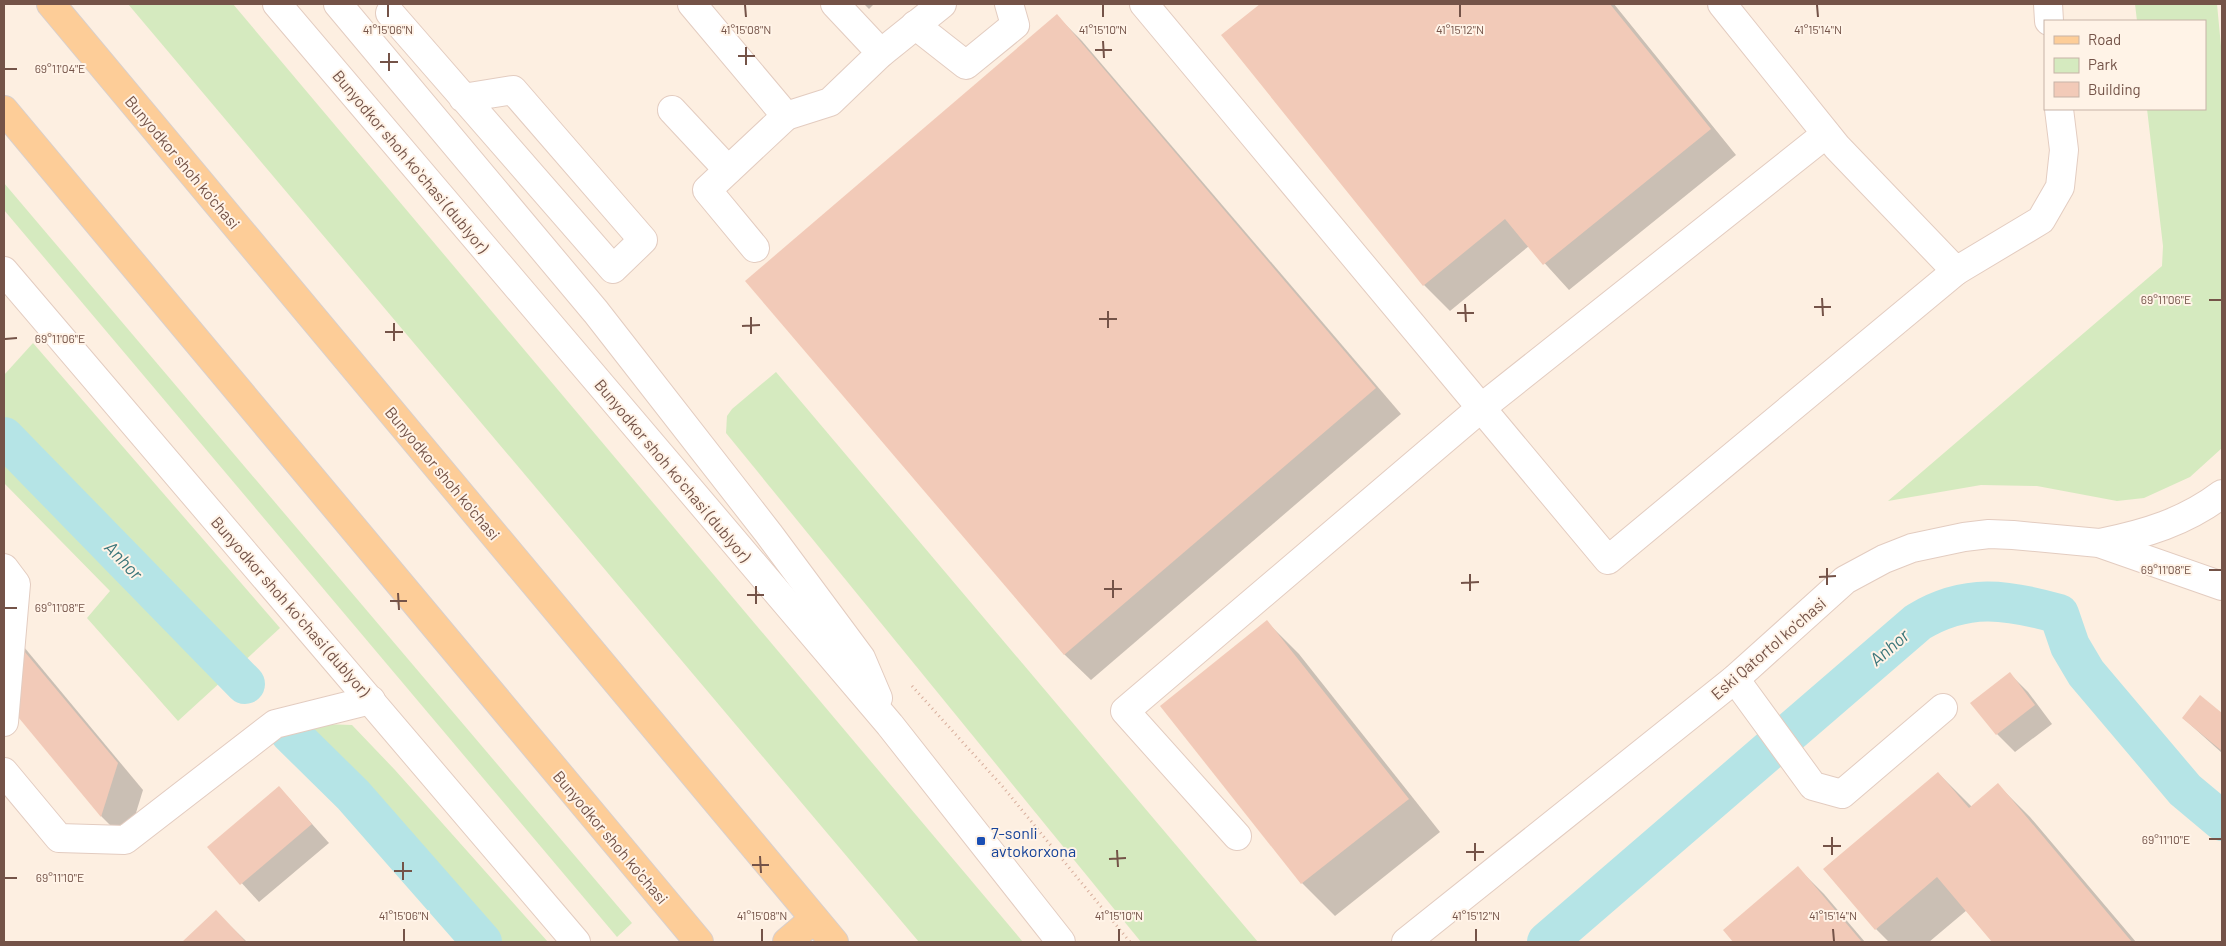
<svg xmlns="http://www.w3.org/2000/svg" width="2226" height="946" font-family="Barlow,sans-serif">
<style>
.green{fill:#d5eabf}
.shadow{fill:#0003}
.lines{fill:none;stroke-linecap:round;stroke-linejoin:round}
.canal{stroke:#b5e4e6;stroke-width:40}
.building{fill:#f2cab8}
.minor-casing{stroke:#e3ccc0;stroke-width:30}
.major-casing{stroke:#d8cfcc;stroke-width:30}
.path{stroke:#d7ad9b;stroke-width:3;stroke-dasharray:1 4;stroke-linecap:butt}
.minor{stroke:#fff;stroke-width:28}
.major{stroke:#fdcd98;stroke-width:28}
.ticks{fill:none;stroke:#745348;stroke-width:2}
.transit-dot{fill:#1a4fb4;stroke:#fff3e7;stroke-width:2}
.labels{text-anchor:middle;dominant-baseline:central;stroke-width:4;stroke-linejoin:round;paint-order:stroke}
.street-label{font-size:16px;fill:#745348;stroke:#fff3e7}
.transit-label{font-size:16px;fill:#164399;stroke:#fff3e7;text-anchor:start}
.water-label{font-size:18px;font-style:italic;fill:#3b767a;stroke:#fff3e7}
.ticks-label{font-size:12px;text-anchor:middle;fill:#745348;stroke:#fff3e7;stroke-width:4;stroke-linejoin:round;paint-order:stroke}
</style>
<rect width="100%" height="100%" fill="#fdefe1"/>
<g class="green">
<polygon points="128,4 233,4 1023,942 919,942"/>
<polygon points="2135,4 2217,4 2222,57 2222,448 2190,477 2144,498 2117,501 2037,486 1981,485 1888,501 2162,266 2163,246 2147,109 2205,109 2205,21 2137,21"/>
<polygon points="4,183 632,923 617,937 4,210"/>
<polygon points="33,343 280,628 240,665 4,425 4,375"/>
<polygon points="776,372 1258,942 1141,942 726,433 727,416 732,409"/>
<polygon points="4,451 224,679 178,721 87,618 110,591 4,483"/>
<polygon points="322,724 352,725 395,770 548,942 497,942 367,789 305,734"/>
</g>
<g class="shadow">
<polygon points="864,4 874,4 869,9"/>
<polygon points="1262,4 1614,4 1736,155 1569,290 1529,246 1450,311 1424,285 1223,36"/>
<polygon points="1057,16 1082,41 1401,414 1091,680 1065,655 747,282"/>
<polygon points="1267,622 1299,654 1440,832 1335,916 1302,883 1162,706"/>
<polygon points="4,623 143,790 127,842 102,817 4,698"/>
<polygon points="2010,674 2028,692 2052,724 2015,752 1997,734 1972,703"/>
<polygon points="2200,697 2222,714 2222,753 2183,718"/>
<polygon points="1938,773 1972,807 1998,785 2030,817 2136,942 1994,942 1967,910 1929,942 1889,942 1876,929"/>
<polygon points="279,787 329,843 259,902 209,847"/>
<polygon points="1798,868 1824,894 1865,942 1735,942 1725,930"/>
<polygon points="216,912 247,942 184,942"/>
</g>
<g class="lines">
<g class="canal">
<polyline points="4,437 245,684"/>
<polyline points="290,733 353,795 482,942"/>
<path d="M 1547,942 L 1918,622 C 1966,593 2007,599 2059,614 L 2070,646 L 2086,673 L 2185,790 L 2222,821"/>
</g>
</g>
<g class="building">
<polygon points="1260,4 1610,4 1711,129 1543,265 1505,219 1423,286 1221,35"/>
<polygon points="1057,14 1376,388 1064,655 745,281"/>
<polygon points="1267,620 1409,799 1301,884 1160,706"/>
<polygon points="4,627 118,763 101,817 4,700"/>
<polygon points="2010,672 2035,705 1996,735 1970,703"/>
<polygon points="2200,695 2222,713 2222,751 2182,718"/>
<polygon points="1938,772 1969,808 1998,783 2132,942 1992,942 1937,877 1875,930 1823,869"/>
<polygon points="279,786 312,824 240,885 207,847"/>
<polygon points="1798,866 1862,942 1733,942 1723,930"/>
<polygon points="216,910 246,942 182,942"/>
</g>
<g class="lines">
<defs>
<g id="minor">
<polyline points="277,4 890,725 1061,942"/>
<polyline points="338,4 596,312 769,534 861,658 878,698"/>
<polyline points="692,4 786,116 707,190 755,248"/>
<polyline points="1144,4 1608,560 1956,271"/>
<polyline points="1722,4 1837,147 1956,271 2041,220 2060,187 2064,150 2059,109"/>
<polyline points="2048,4 2049,21"/>
<polyline points="390,13 613,269 643,240 513,90 463,98"/>
<polyline points="915,25 966,65 1015,25 1009,4"/>
<polyline points="881,53 942,4"/>
<polyline points="672,110 728,170"/>
<polyline points="786,116 830,102 881,53 835,4"/>
<polyline points="4,271 576,942"/>
<path d="M 2100,543 C 2145,534 2185,522 2222,494"/>
<polyline points="4,568 16,584 4,722"/>
<polyline points="1735,679 1813,786 1842,794 1943,708"/>
<polyline points="4,772 59,838 125,840 275,724 371,700"/>
<polyline points="1237,836 1125,711 1481,408 1826,134"/>
<polyline points="1406,942 1735,679 1845,580 1884,559 1912,548 1964,537 1989,534 2013,535 2099,543 2222,586"/>
</g>
<g id="major">
<polyline points="51,4 834,942"/>
<polyline points="4,110 699,942"/>
<polyline points="787,942 814,919"/>
</g>
</defs>
<use href="#minor" class="minor-casing"/>
<use href="#major" class="major-casing"/>
<polyline class="path" points="912,686 1003,787 1130,942"/>
<use href="#minor" class="minor"/>
<use href="#major" class="major"/>
</g>
<path class="ticks" d="M 388,5 L 388,17M 745,5 L 746,17M 1103,5 L 1103,17M 1460,5 L 1460,17M 1817,5 L 1818,17M 1103,41 L 1104,58M 746,47 L 746,65M 1095,50 L 1112,50M 389,53 L 389,71M 738,56 L 755,56M 380,62 L 398,62M 5,69 L 17,69M 1822,298 L 1823,316M 2209,300 L 2221,300M 1465,304 L 1466,322M 1814,307 L 1831,307M 1108,311 L 1108,328M 1457,313 L 1474,313M 751,317 L 751,334M 1099,319 L 1117,319M 394,323 L 394,341M 742,326 L 760,325M 385,332 L 403,332M 5,339 L 17,338M 1827,568 L 1827,585M 2209,570 L 2221,570M 1470,574 L 1470,591M 1819,577 L 1836,576M 1113,580 L 1113,598M 1461,583 L 1479,582M 756,586 L 756,604M 1104,589 L 1122,589M 398,593 L 399,610M 747,595 L 764,595M 390,601 L 407,601M 5,608 L 17,608M 1832,837 L 1832,855M 2209,839 L 2221,839M 1475,843 L 1475,861M 1823,846 L 1841,846M 1117,850 L 1118,867M 1466,852 L 1484,852M 760,856 L 761,873M 1109,859 L 1126,858M 403,862 L 403,880M 752,865 L 769,865M 394,871 L 412,871M 5,878 L 17,878M 404,929 L 404,941M 762,929 L 762,941M 1119,929 L 1119,941M 1476,929 L 1476,941M 1833,929 L 1834,941"/>
<rect class="transit-dot" x="976" y="836" width="10" height="10" rx="2.5"/>
<g class="labels">
<g class="street-label">
<text transform="translate(411 161) rotate(50)">Bunyodkor shoh koʻchasi (dublyor)</text>
<text transform="translate(183 162) rotate(50)">Bunyodkor shoh ko'chasi</text>
<text transform="translate(673 470) rotate(50)">Bunyodkor shoh koʻchasi (dublyor)</text>
<text transform="translate(443 473) rotate(50)">Bunyodkor shoh ko'chasi</text>
<text transform="translate(291 606) rotate(49)">Bunyodkor shoh koʻchasi (dublyor)</text>
<text transform="translate(1768 648) rotate(-41)">Eski Qatortol ko'chasi</text>
<text transform="translate(611 837) rotate(50)">Bunyodkor shoh ko'chasi</text>
</g>
<g class="transit-label">
<text x="991" y="832">7-sonli<tspan x="991" dy="18">avtokorxona</tspan></text>
</g>
<g class="water-label">
<text transform="translate(124 560) rotate(46)">Anhor</text>
<text transform="translate(1889 647) rotate(-41)">Anhor</text>
</g>
</g>
<g class="ticks-label">
<text x="388" y="34">41°15'06"N</text>
<text x="746" y="34">41°15'08"N</text>
<text x="1103" y="34">41°15'10"N</text>
<text x="1460" y="34">41°15'12"N</text>
<text x="1818" y="34">41°15'14"N</text>
<text x="60" y="73">69°11'04"E</text>
<text x="2166" y="304">69°11'06"E</text>
<text x="60" y="343">69°11'06"E</text>
<text x="2166" y="574">69°11'08"E</text>
<text x="60" y="612">69°11'08"E</text>
<text x="2166" y="844">69°11'10"E</text>
<text x="60" y="882">69°11'10"E</text>
<text x="404" y="920">41°15'06"N</text>
<text x="762" y="920">41°15'08"N</text>
<text x="1119" y="920">41°15'10"N</text>
<text x="1476" y="920">41°15'12"N</text>
<text x="1833" y="920">41°15'14"N</text>
</g>
<rect width="2226" height="946" fill="none" stroke="#745348" stroke-width="10"/>
<rect x="2044" y="20" width="162" height="90" fill="#fff3e7" stroke="#c7b3a7"/>
<rect x="2054" y="36" width="25" height="8" fill="#fdcd98" stroke="#c7b3a7"/>
<text x="2088" y="45" font-size="15" fill="#745348">Road</text>
<rect x="2054" y="58" width="25" height="15" fill="#d5eabf" stroke="#c7b3a7"/>
<text x="2088" y="70" font-size="15" fill="#745348">Park</text>
<rect x="2054" y="82" width="25" height="15" fill="#f2cab8" stroke="#c7b3a7"/>
<text x="2088" y="95" font-size="15" fill="#745348">Building</text>
</svg>
